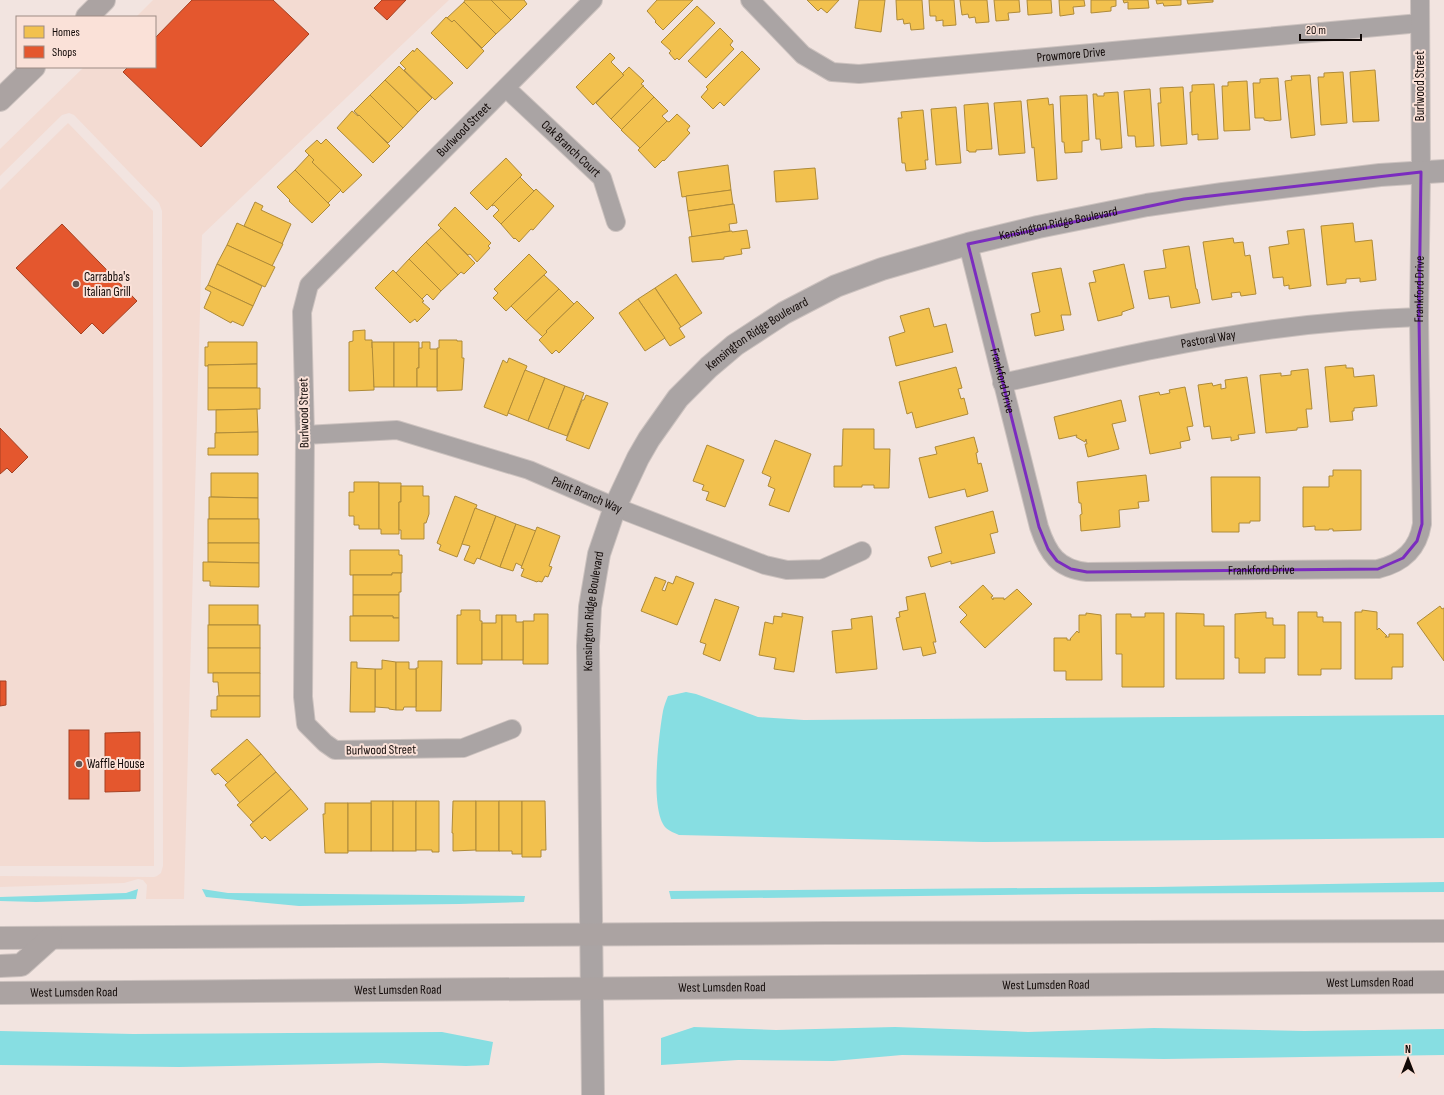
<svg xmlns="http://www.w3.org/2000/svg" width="1444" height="1095" font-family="'Sofia Sans Condensed',sans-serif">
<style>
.built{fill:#f3dbd2}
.water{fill:#87dee2}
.homes{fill:#f2c14e;stroke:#ae8a39}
.shops{fill:#e4572e;stroke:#a54022}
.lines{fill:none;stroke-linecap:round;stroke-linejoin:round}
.minor-casing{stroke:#ccc2bf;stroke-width:20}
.tertiary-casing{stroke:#ccc2bf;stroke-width:24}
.secondary-casing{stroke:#ccc2bf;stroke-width:24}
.minor{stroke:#aaa4a4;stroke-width:18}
.tertiary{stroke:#aaa4a4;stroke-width:22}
.secondary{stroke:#aba3a2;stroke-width:22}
.marked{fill:none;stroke:#7b2cbf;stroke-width:3;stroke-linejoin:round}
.poi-dot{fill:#605653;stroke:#fae1d8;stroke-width:1.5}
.labels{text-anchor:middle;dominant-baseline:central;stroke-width:4;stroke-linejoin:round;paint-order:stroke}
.street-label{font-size:13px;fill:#110907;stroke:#fae1d8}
.poi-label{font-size:13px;fill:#110907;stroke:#fae1d8;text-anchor:start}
</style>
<rect width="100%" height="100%" fill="#f2e4e0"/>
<g class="built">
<polygon points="153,0 449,0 202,235 184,899 146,899 147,885 143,880 138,879 124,883 0,887 0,876 154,877 157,876 161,873 163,866 162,211 159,203 74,115 69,113 62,115 0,176 0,149 84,67 155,67 155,17 136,17"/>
<polygon points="68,123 153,211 154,866 0,866 0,190"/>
</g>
<g class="water">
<path d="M 686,692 L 696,694 L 758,717 L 804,720 L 1444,715 L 1444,838 L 984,842 L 679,835 C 675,833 669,831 666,828 C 649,811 659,734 663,711 C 664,706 666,701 668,696 Z"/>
<polygon points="1444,882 1444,892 1081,894 671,899 669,891 1154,887"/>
<polygon points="138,889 136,899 36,902 0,901 0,897 126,893"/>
<polygon points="202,889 228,893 525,896 524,902 459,904 299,906 206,897"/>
<polygon points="694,1027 776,1030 895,1027 1028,1032 1154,1028 1304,1031 1444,1029 1444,1055 1164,1059 902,1055 833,1061 738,1060 661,1065 661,1038"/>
<polygon points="0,1031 133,1034 442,1032 493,1042 489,1065 466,1066 381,1063 179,1067 0,1065"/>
</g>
<g class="homes">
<polygon points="465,0 491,0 511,20 496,34 464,2"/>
<polygon points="491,0 524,0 527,4 511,20"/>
<polygon points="657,0 693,0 663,30 655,22 656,21 647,11"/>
<polygon points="807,0 839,0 827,13 821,8 818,11"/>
<polygon points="859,0 885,0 881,32 855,28"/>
<polygon points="896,0 922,0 924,29 911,30 910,23 904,24 903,19 897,20"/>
<polygon points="929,0 954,0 956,25 943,26 943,20 936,21 936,16 930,16"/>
<polygon points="960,0 987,0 989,22 976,23 975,17 969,18 968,14 962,15"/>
<polygon points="994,0 1019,0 1020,12 1008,13 1009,20 996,21"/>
<polygon points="1027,0 1051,0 1052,13 1028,15"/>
<polygon points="1059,0 1084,0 1085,6 1073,7 1074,14 1060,16"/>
<polygon points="1091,0 1116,0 1116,6 1111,7 1111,11 1091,13"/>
<polygon points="1123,0 1148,0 1149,8 1128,9 1128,2 1124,3"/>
<polygon points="1156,0 1181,0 1181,5 1164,6 1163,3 1157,4"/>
<polygon points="1187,0 1213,0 1213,2 1188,4"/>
<polygon points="464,2 496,34 482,48 454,20 452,22 447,18"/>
<polygon points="697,6 715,23 679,60 677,58 675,60 669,53 671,51 661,42"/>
<polygon points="446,17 452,22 454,20 484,51 467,69 431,33"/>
<polygon points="720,28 733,41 730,45 734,49 706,78 688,61"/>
<polygon points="417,48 453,83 435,100 404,70 406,69 400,63 413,50 414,52"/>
<polygon points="742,51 760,69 724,106 720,102 713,109 701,97 708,89 706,87"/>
<polygon points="610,53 615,58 611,62 624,75 593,105 576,87"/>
<polygon points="399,66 432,98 418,112 385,80"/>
<polygon points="629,67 644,81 641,84 644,86 611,119 596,103 624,75 622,74"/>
<polygon points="1375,70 1379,121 1353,122 1350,72"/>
<polygon points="1343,72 1347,123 1321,125 1318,77 1324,77 1324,73"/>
<polygon points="1310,75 1315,135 1291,138 1285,81 1292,80 1291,76"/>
<polygon points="1278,78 1281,120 1270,121 1264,120 1264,118 1255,118 1253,83 1260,83 1260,79"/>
<polygon points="385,80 418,112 403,128 370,95"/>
<polygon points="1247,81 1250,130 1224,131 1222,86 1228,86 1228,82"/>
<polygon points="1214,84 1218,139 1198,140 1198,134 1192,135 1190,92 1192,92 1192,85"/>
<polygon points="643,86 654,97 622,130 611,119"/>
<polygon points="1183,87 1187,144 1161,146 1158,103 1161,103 1160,88"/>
<polygon points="1150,89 1154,146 1136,147 1135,136 1128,136 1124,91"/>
<polygon points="1118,92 1122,148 1101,150 1100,139 1096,139 1093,94 1097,94 1097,96 1104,96 1104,93"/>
<polygon points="370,95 403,128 388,143 354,111"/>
<polygon points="1087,95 1089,140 1082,141 1082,152 1065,153 1064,142 1062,142 1060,96"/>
<polygon points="654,97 668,111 662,116 667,121 640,148 621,130"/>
<polygon points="1048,98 1049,105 1053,104 1057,179 1037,181 1034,147 1032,148 1027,100"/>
<polygon points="1021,101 1025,153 999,155 994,103"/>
<polygon points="988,103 992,149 976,150 976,152 969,152 968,150 967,151 964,105"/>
<polygon points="956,107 961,163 936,165 931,109"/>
<polygon points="923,110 928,160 925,160 926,169 906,171 905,163 902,163 898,118 902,118 901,112"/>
<polygon points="352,111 358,116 359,115 390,146 373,163 337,128"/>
<polygon points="677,114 690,126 687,130 690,133 664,161 663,160 655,168 638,150 667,121 669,122"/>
<polygon points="326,139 362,175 343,193 312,162 314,160 305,151 317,140 321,144"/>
<polygon points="309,155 314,160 312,162 341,190 328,203 295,170"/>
<polygon points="506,158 522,175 487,210 470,193"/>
<polygon points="728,165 731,190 682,197 678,172"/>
<polygon points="815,168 818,199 776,202 774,171"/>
<polygon points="295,170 330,205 312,223 289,201 290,200 277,187"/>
<polygon points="520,177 534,191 501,224 493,216 499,210 494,205 492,206 492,205"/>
<polygon points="536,189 554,206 533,230 531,229 519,242 515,238 514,239 501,224"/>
<polygon points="731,190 733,204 688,211 686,196"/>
<polygon points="255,202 263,206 261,210 291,224 282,244 244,226"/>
<polygon points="734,204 737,223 729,224 730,231 692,237 688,211"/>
<polygon points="455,207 491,243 488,246 490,248 477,262 470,254 468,255 438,225"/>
<polygon points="237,223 283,244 272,266 227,245"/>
<polygon points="1353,223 1355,242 1372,240 1376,280 1360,282 1360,278 1346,279 1346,283 1327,285 1321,226"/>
<polygon points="441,228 475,263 464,274 461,272 458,275 426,242"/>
<polygon points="1304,229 1311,286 1289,289 1289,285 1284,286 1283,277 1273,278 1269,247 1289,244 1287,231"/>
<polygon points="747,230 750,248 741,249 742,254 724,257 724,259 692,262 689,237 732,231 732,232"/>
<polygon points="1233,238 1234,243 1243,242 1245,256 1250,255 1256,294 1241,296 1240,292 1231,293 1232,297 1212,300 1203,242"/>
<polygon points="426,242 458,275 441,291 409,259"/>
<polygon points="227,245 275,267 265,287 217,264"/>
<polygon points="1189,246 1196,289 1197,289 1200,303 1171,308 1169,296 1149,299 1144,271 1166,268 1163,250"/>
<polygon points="529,254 547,272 506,311 493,298 498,293 494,289"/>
<polygon points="409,259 441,291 433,300 427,294 422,299 396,273"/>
<polygon points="217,264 262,286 253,306 208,285"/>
<polygon points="1124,264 1134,308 1122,312 1122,315 1098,321 1089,283 1096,282 1093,271"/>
<polygon points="1061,268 1071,315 1061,315 1064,330 1035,336 1031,314 1040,312 1032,273"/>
<polygon points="393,270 424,301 422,302 430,309 417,322 415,319 410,323 375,288"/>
<polygon points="676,274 702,313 681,327 655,288"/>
<polygon points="544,275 559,289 526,321 511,306"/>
<polygon points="208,285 253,306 243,326 232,321 231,323 204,308 211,292 205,289"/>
<polygon points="655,288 681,327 679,328 685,337 670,346 638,299"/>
<polygon points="559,289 574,304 546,331 547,332 543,337 526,321"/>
<polygon points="638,299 665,338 645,351 619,313"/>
<polygon points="577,301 594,318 559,353 556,350 552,354 539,340 547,332 546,331"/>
<polygon points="929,308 934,327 946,324 953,352 896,366 889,337 905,332 900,316"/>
<polygon points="365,330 365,340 372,340 372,348 374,348 374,390 349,391 349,342 353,341 353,331"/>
<polygon points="439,340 457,340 457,341 462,341 462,358 464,358 462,390 437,391 437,348 439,348"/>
<polygon points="208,342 257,342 257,364 208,365 208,366 205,366 205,347 208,347"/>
<polygon points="372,342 394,342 394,387 374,387"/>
<polygon points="394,342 419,342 419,368 417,368 417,387 394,387"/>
<polygon points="422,342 430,342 430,349 437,349 437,387 417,387 417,368 419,368 419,348 422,348"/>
<polygon points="509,358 527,366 507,416 484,407 503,360 507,363"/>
<polygon points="257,364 257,388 208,388 208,365"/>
<polygon points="1346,365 1346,368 1353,368 1354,377 1374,375 1377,406 1354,408 1354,411 1352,411 1353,420 1330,422 1325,367"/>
<polygon points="956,367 962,388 958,389 961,399 964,398 968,414 916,428 912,412 907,414 899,382"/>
<polygon points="1308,369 1312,409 1306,409 1308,427 1297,428 1297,430 1266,433 1260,375 1281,373 1281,376 1291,375 1291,371"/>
<polygon points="525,370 545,378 528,421 508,413"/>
<polygon points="1247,377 1255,433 1238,435 1239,439 1231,441 1231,437 1212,439 1210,426 1204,427 1198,385 1212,383 1213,386 1221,384 1221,389 1226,388 1225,380"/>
<polygon points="545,378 565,386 548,429 528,421"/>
<polygon points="565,386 584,393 567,436 548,429"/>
<polygon points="1185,387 1193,426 1187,427 1190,440 1180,442 1181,448 1150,454 1139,396 1159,392 1160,395 1170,393 1169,390"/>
<polygon points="208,388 260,388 260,409 208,410"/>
<polygon points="586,395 608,403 589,449 566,440 582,400 584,400"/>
<polygon points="1121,400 1126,421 1112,424 1119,449 1088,457 1085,444 1087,444 1086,439 1085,442 1076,437 1077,435 1059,439 1054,417"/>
<polygon points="257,409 258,432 216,433 216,410"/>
<polygon points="843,429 874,429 874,449 890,449 889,488 874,488 874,485 862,485 862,487 834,487 834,466 842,466"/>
<polygon points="258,432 258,455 208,455 208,448 215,448 215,433"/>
<polygon points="974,437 978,452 976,453 978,464 981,463 988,491 967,497 965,489 929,498 919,458 937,454 935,447"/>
<polygon points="775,440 811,454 789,512 769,505 775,489 768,486 771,477 762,473"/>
<polygon points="707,445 744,460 725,507 706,500 709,492 702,490 704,485 693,481"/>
<polygon points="1333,470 1361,470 1361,530 1333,531 1333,529 1329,529 1329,530 1315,530 1315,526 1303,527 1303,487 1329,487 1329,476 1333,476"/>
<polygon points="211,473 258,473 258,498 211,497"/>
<polygon points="1146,475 1149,501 1138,502 1139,508 1119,510 1120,527 1081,531 1080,515 1082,514 1081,503 1079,503 1077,482"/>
<polygon points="1211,477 1260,477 1260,521 1250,521 1250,523 1239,523 1239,532 1212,532"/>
<polygon points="354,482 379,482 379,529 359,529 359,525 354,525 354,516 349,516 349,492 354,492"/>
<polygon points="379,483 401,483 401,502 399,502 399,534 381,534 381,529 379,529"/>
<polygon points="401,486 423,486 423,496 429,496 429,514 426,523 424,523 424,539 401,539 401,530 399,530 399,502 401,502"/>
<polygon points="455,496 477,505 457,557 439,550 441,545 437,543"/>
<polygon points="209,497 258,498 258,519 209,519"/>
<polygon points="475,508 496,516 480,559 477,558 474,564 464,560 470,546 462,544"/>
<polygon points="993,511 998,532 990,534 995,553 951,564 951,561 931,567 928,557 942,553 935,527"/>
<polygon points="496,516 516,524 500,567 480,559"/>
<rect x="208" y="519" width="51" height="24"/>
<polygon points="516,524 536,531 522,566 516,563 513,571 500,567"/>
<polygon points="537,527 560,536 549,566 552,567 548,577 545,576 542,582 538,581 537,582 521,576 524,569 521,568"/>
<polygon points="208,543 259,543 259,563 208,562"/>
<polygon points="350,550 399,550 399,555 402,555 402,573 392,573 392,575 350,575"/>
<polygon points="203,562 259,563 259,587 210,586 210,581 203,581"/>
<polygon points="392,573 401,573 401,592 399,592 399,595 353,595 353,575 392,575"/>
<polygon points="676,576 694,583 677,625 641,611 655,577 666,581 662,590 665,591 668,582 673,584"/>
<polygon points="983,585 993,596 991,597 993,600 993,598 1004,598 1004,600 1017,589 1032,604 985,648 960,622 967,615 959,607"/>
<polygon points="925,593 936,642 933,642 936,653 923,656 921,647 903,650 896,618 900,617 899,612 908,610 906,597"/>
<polygon points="353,595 399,595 399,618 393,618 393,616 353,616"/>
<polygon points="715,599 739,607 720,661 703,654 706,644 700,642"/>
<rect x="209" y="605" width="49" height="20"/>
<polygon points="1440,606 1442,609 1444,608 1444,661 1417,623"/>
<polygon points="461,610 480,610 480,621 482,621 482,664 457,664 457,615 461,615"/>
<polygon points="1362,610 1377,612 1377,630 1379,628 1387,636 1385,637 1389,637 1389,634 1403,634 1403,667 1392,667 1392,679 1355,679 1355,612 1362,612"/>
<polygon points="1266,612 1266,618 1273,618 1273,625 1285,625 1285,658 1265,658 1265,673 1239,673 1239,658 1235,658 1235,614"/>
<polygon points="1298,612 1317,612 1317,617 1323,617 1323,622 1341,622 1341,669 1321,669 1321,675 1298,675"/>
<polygon points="782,613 803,617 794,672 774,669 776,658 759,655 765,622 773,624 774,616 782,617"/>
<polygon points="1086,613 1101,615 1102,680 1066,680 1066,671 1054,671 1054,638 1067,638 1067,640 1071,640 1070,639 1077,631 1079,633 1079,615 1086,615"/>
<polygon points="1145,613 1164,613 1164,687 1122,687 1122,654 1116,654 1116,614 1131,614 1131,617 1145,617"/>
<polygon points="1176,613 1204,614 1204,626 1224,626 1224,679 1176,679"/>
<polygon points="534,614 548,614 548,664 523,664 523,621 534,621"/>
<polygon points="496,615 502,615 502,660 482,660 482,623 496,623"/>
<polygon points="502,615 516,615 516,622 523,622 523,660 502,660"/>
<polygon points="350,616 393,616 393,618 399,618 399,641 350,641"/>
<polygon points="872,616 877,669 836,673 832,631 852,629 851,619"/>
<rect x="208" y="625" width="52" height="23"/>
<rect x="208" y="648" width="52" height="25"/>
<polygon points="382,660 396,662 396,710 389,709 389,708 375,707 375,669 382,669"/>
<polygon points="418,661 442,661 441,711 416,711 416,668 418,668"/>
<polygon points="351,662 357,662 357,668 375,669 375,712 350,712"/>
<polygon points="396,662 409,662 409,669 416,669 416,707 404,707 403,710 396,710"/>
<polygon points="213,673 260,673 260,696 219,696 218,682 213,682"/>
<polygon points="217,696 260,696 260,717 211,717 211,710 217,710"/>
<polygon points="247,739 261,754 228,783 218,773 215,775 211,770"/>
<polygon points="261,754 276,772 240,803 225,785"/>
<polygon points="276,772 291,789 253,822 237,805"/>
<polygon points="291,789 308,809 270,841 265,836 262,839 250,825"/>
<rect x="371" y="801" width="22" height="50"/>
<rect x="393" y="801" width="23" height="50"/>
<polygon points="416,801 439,801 439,852 432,852 432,850 416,850"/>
<polygon points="453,801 476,801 476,850 453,851 453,833 452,833"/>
<rect x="476" y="801" width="23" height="50"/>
<polygon points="499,801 522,801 522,854 512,854 512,851 499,851"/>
<polygon points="522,801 545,801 546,850 541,850 541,857 522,857"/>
<polygon points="325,803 348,803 348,853 325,853 323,814 325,814"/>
<rect x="348" y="803" width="23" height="48"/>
</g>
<g class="shops">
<polygon points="192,0 273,0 309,34 201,147 123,72 128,67 155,67 155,38"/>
<polygon points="382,0 406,0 387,20 374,8"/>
<polygon points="62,224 137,301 103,334 92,323 81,334 16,268"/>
<polygon points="0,428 28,457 12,473 7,468 0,474"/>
<polygon points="0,681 6,681 6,705 0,706"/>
<rect x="69" y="730" width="20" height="69"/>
<polygon points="140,732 140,791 105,792 105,733"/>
</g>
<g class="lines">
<defs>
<g id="minor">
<path id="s1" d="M 750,0 L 803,55 L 832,72 L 859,74 L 1420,23"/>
<path id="s2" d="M 506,88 L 602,178 L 616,222"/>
<path id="s3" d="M 968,244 L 1039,527 C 1048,554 1058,569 1087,572 L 1378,569 C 1403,563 1418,549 1422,524 L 1419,317 L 1421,172 L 1420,0"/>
<path id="s4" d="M 1002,383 C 1054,372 1105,359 1157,349 C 1243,331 1331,320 1419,317"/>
<path id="s5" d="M 305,435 L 397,430 L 529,470 L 615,507 L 765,565 L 787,570 L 822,569 L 862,551"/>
<path id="s6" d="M 512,729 L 463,748 L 335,750 L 325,743 L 306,724 L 303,697 L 305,435 L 302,312 L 309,285 L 593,0"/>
</g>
<g id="tertiary">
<path id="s7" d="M 593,1095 L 588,646 L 590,607 L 599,554 L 615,507 L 638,458 L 649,439 L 678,398 L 709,367 L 735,345 L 784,313 L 836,286 L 882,269 L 968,244 L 1038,227 L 1147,205 L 1223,194 L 1380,175 L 1444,171"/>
</g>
<g id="secondary">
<polyline points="87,17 104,0"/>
<polyline points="0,100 34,67"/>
<polyline points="0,938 827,933 1444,931"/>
<polyline points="0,966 21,965 51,938"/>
<path id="s8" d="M 0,993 L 1444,982"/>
</g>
</defs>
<use href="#minor" class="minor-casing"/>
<use href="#tertiary" class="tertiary-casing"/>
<use href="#secondary" class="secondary-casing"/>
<use href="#minor" class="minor"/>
<use href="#tertiary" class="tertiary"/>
<use href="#secondary" class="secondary"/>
</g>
<path class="marked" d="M 1421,172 L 1419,317 L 1422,524 L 1417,541 L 1403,558 L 1378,569 L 1087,572 L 1071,569 L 1057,561 L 1048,549 L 1039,527 L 968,244 L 1184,199 Z"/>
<g class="poi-dot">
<circle cx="76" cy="284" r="4"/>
<circle cx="79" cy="764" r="4"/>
</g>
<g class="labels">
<g class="street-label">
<text stroke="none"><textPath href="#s1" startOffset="350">Prowmore Drive</textPath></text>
<text transform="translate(1420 86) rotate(-90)">Burlwood Street</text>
<text stroke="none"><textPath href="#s6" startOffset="879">Burlwood Street</textPath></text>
<text stroke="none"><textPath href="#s2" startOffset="89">Oak Branch Court</textPath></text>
<text stroke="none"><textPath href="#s7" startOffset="1144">Kensington Ridge Boulevard</textPath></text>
<text stroke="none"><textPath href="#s3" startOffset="956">Frankford Drive</textPath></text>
<text stroke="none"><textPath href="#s7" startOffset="820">Kensington Ridge Boulevard</textPath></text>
<text stroke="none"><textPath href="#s4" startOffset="211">Pastoral Way</textPath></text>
<text stroke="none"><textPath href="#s3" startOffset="141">Frankford Drive</textPath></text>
<text transform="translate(304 413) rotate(-91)">Burlwood Street</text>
<text stroke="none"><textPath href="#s5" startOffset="293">Paint Branch Way</textPath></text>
<text stroke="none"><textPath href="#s3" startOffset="537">Frankford Drive</textPath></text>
<text stroke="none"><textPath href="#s7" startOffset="484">Kensington Ridge Boulevard</textPath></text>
<text transform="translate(381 750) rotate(-1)">Burlwood Street</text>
<text stroke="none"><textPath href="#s8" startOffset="1370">West Lumsden Road</textPath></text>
<text stroke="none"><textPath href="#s8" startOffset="1046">West Lumsden Road</textPath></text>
<text stroke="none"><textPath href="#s8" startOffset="722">West Lumsden Road</textPath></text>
<text stroke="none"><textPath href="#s8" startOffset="398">West Lumsden Road</textPath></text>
<text stroke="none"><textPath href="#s8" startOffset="74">West Lumsden Road</textPath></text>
</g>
<g class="poi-label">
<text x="84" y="277">Carrabba's<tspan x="84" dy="15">Italian Grill</tspan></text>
<text x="87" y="764">Waffle House</text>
</g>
</g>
<rect x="16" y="16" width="140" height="52" fill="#fae1d8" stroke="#9d8b84"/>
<rect x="24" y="26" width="20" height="12" fill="#f2c14e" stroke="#9d8b84"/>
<text x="52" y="36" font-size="12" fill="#110907">Homes</text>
<rect x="24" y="46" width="20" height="12" fill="#e4572e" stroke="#9d8b84"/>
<text x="52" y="56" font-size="12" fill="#110907">Shops</text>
<g transform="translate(1408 1059)" stroke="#fae1d8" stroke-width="3" paint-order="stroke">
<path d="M0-3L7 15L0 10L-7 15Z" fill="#110907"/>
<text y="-6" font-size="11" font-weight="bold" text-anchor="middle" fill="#110907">N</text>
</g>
<path d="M1300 34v6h61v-6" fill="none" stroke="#110907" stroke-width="2"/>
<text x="1306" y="34" font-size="12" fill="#110907" stroke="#fae1d8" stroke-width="3" paint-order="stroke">20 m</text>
</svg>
